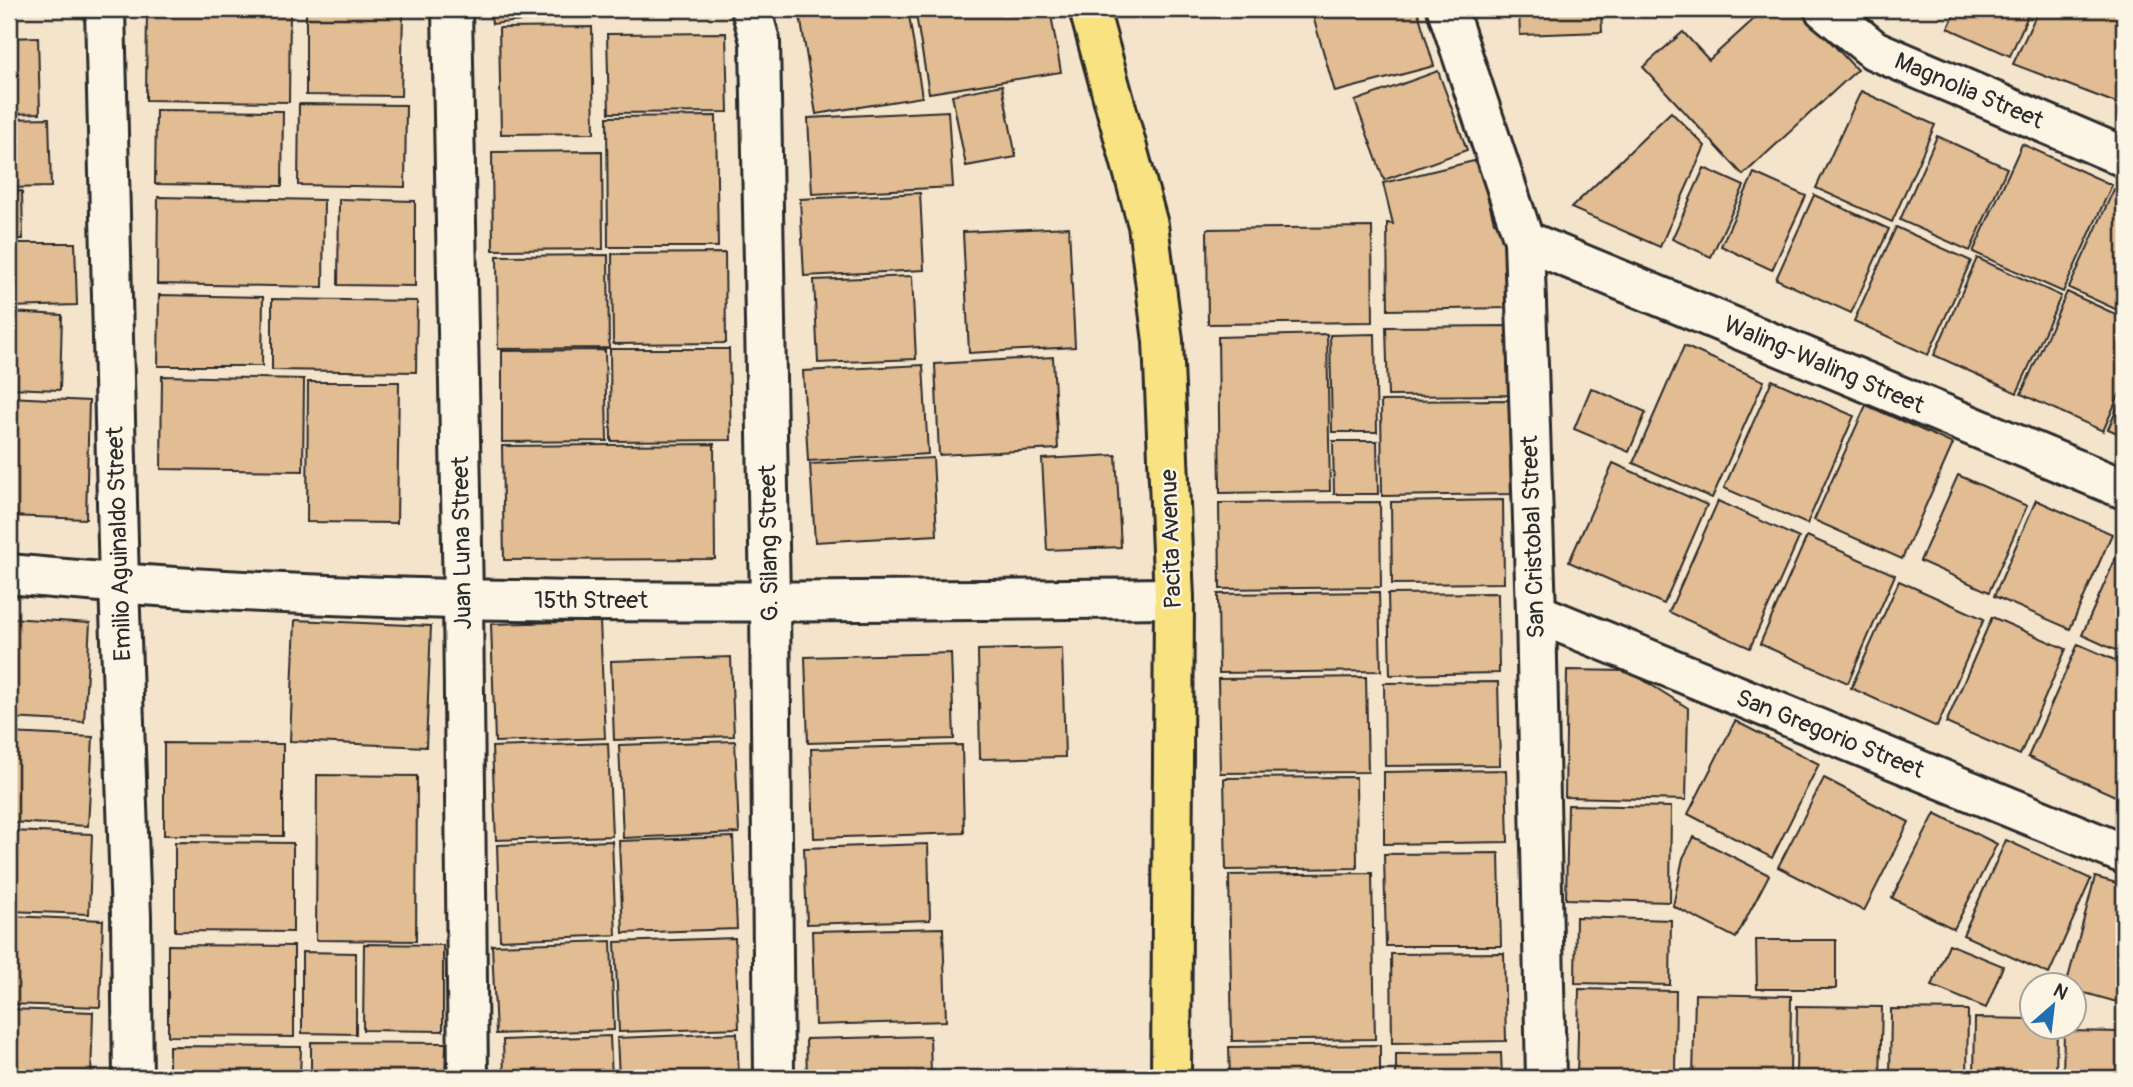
<svg xmlns="http://www.w3.org/2000/svg" width="2133" height="1087" font-family="Pangolin,sans-serif">
<style>
.building{fill:#e2bc93;stroke:#2b2b2b;stroke-width:2}
.lines{fill:none;stroke-linecap:round;stroke-linejoin:round}
.minor-casing{stroke:#2b2b2b;stroke-width:44}
.major-casing{stroke:#2b2b2b;stroke-width:44}
.minor{stroke:#fcf5e5;stroke-width:38}
.major{stroke:#f8e281;stroke-width:38}
.labels{text-anchor:middle;dominant-baseline:central;stroke-width:5;stroke-linejoin:round;paint-order:stroke}
.street-label{font-size:24px;fill:#2b2b2b;stroke:#fcf5e5}
</style>
<rect width="100%" height="100%" fill="#f4e4cc"/>
<filter id="ink" filterUnits="userSpaceOnUse"><feTurbulence type="fractalNoise" baseFrequency=".0143" numOctaves="2"/><feDisplacementMap in="SourceGraphic" scale="14" xChannelSelector="R" yChannelSelector="G"/><feConvolveMatrix kernelMatrix="1 2 1 2 8 2 1 2 1" color-interpolation-filters="sRGB"/></filter>
<g filter="url(#ink)">
<g class="building">
<polygon points="147,9 290,9 289,102 146,100"/>
<polygon points="490,9 589,9 589,14 492,24"/>
<polygon points="799,9 908,9 922,97 816,114"/>
<polygon points="915,9 1050,9 1061,72 929,93"/>
<polygon points="1327,9 1417,9 1434,66 1335,92 1312,13"/>
<polygon points="1519,9 1601,9 1602,32 1520,35"/>
<polygon points="1765,9 1800,9 1857,70 1743,175 1643,67 1683,32 1709,60"/>
<polygon points="1957,9 2031,9 2010,56 1948,28"/>
<polygon points="2039,9 2124,9 2124,106 2013,64"/>
<polygon points="306,10 403,12 401,96 306,95"/>
<polygon points="592,27 594,133 501,134 499,28"/>
<polygon points="726,33 728,112 609,113 607,34"/>
<polygon points="38,37 40,113 9,114 9,38"/>
<polygon points="1438,71 1467,150 1384,180 1355,101"/>
<polygon points="1002,85 1016,157 966,166 952,95"/>
<polygon points="1861,91 1935,125 1892,222 1816,188"/>
<polygon points="299,104 406,105 405,187 298,185"/>
<polygon points="156,110 283,111 282,186 155,184"/>
<polygon points="948,111 953,187 812,194 808,118"/>
<polygon points="1671,112 1705,146 1660,247 1571,208"/>
<polygon points="716,116 718,247 608,247 607,117"/>
<polygon points="49,118 51,187 9,188 9,119"/>
<polygon points="1937,136 2007,168 1970,251 1900,220"/>
<polygon points="2022,144 2112,185 2063,292 1973,252"/>
<polygon points="602,151 603,249 493,250 492,152"/>
<polygon points="1478,160 1494,222 1505,223 1507,308 1388,310 1387,223 1393,224 1383,183"/>
<polygon points="1704,168 1744,186 1711,257 1672,239"/>
<polygon points="1754,173 1806,196 1772,270 1721,246"/>
<polygon points="2114,189 2124,194 2124,313 2069,288"/>
<polygon points="22,191 23,239 9,239 9,192"/>
<polygon points="920,193 924,270 804,276 800,199"/>
<polygon points="1814,195 1889,229 1851,313 1776,279"/>
<polygon points="158,197 324,200 323,287 157,284"/>
<polygon points="339,199 415,201 415,286 338,285"/>
<polygon points="1069,227 1075,347 969,353 963,232"/>
<polygon points="1372,227 1373,322 1208,324 1207,229"/>
<polygon points="1896,227 1971,261 1928,355 1854,321"/>
<polygon points="9,243 75,243 77,305 9,307"/>
<polygon points="725,253 726,343 613,344 612,254"/>
<polygon points="608,255 609,348 498,349 497,256"/>
<polygon points="1977,258 2061,296 2017,393 1934,355"/>
<polygon points="912,276 916,359 818,363 814,280"/>
<polygon points="2067,292 2124,318 2124,384 2103,431 2021,394"/>
<polygon points="159,295 263,297 262,366 158,366"/>
<polygon points="272,299 417,301 416,372 272,370"/>
<polygon points="9,312 62,315 60,390 9,388"/>
<polygon points="1510,326 1511,395 1388,396 1386,327"/>
<polygon points="1327,334 1330,491 1220,493 1218,337"/>
<polygon points="1375,334 1377,432 1332,432 1330,335"/>
<polygon points="1684,346 1764,381 1712,498 1633,463"/>
<polygon points="610,349 729,349 731,440 611,441"/>
<polygon points="605,350 607,441 502,442 502,351"/>
<polygon points="1053,357 1058,449 939,455 935,364"/>
<polygon points="923,365 928,454 808,461 803,371"/>
<polygon points="162,376 304,379 303,471 161,469"/>
<polygon points="1772,380 1854,416 1807,524 1724,488"/>
<polygon points="308,382 399,382 397,523 307,522"/>
<polygon points="1591,388 1646,412 1629,452 1574,429"/>
<polygon points="2124,393 2124,436 2108,429"/>
<polygon points="9,397 89,401 86,519 9,516"/>
<polygon points="1509,400 1511,494 1382,496 1381,401"/>
<polygon points="1866,405 1953,444 1902,559 1814,520"/>
<polygon points="1333,441 1377,441 1378,494 1334,494"/>
<polygon points="714,444 715,559 504,560 502,446"/>
<polygon points="1116,455 1121,547 1047,550 1042,459"/>
<polygon points="933,458 937,535 815,542 810,464"/>
<polygon points="1613,463 1707,505 1664,604 1569,562"/>
<polygon points="1958,475 2027,506 1989,592 1920,561"/>
<polygon points="1503,500 1504,583 1392,584 1391,502"/>
<polygon points="2036,500 2112,534 2070,629 1994,596"/>
<polygon points="1718,501 1799,538 1750,648 1669,612"/>
<polygon points="1380,502 1381,587 1220,589 1219,503"/>
<polygon points="1807,536 1895,575 1848,683 1760,644"/>
<polygon points="2124,539 2124,654 2082,635"/>
<polygon points="1899,581 1984,619 1937,727 1851,688"/>
<polygon points="1379,592 1381,671 1219,673 1218,594"/>
<polygon points="1498,593 1499,673 1390,675 1388,594"/>
<polygon points="1992,617 2066,649 2020,755 1946,723"/>
<polygon points="9,618 90,623 84,722 9,718"/>
<polygon points="295,620 431,626 426,747 290,741"/>
<polygon points="600,621 605,738 495,742 491,624"/>
<polygon points="2078,644 2124,664 2124,800 2028,757"/>
<polygon points="1062,648 1065,757 980,759 978,650"/>
<polygon points="951,653 954,739 808,743 805,657"/>
<polygon points="731,657 734,736 614,740 611,661"/>
<polygon points="1567,670 1629,671 1688,708 1686,800 1565,797"/>
<polygon points="1366,677 1368,772 1220,773 1218,679"/>
<polygon points="1498,682 1500,765 1385,766 1384,683"/>
<polygon points="1735,721 1819,764 1772,858 1688,814"/>
<polygon points="9,733 93,737 88,826 9,822"/>
<polygon points="735,741 739,833 623,838 619,745"/>
<polygon points="164,743 283,744 283,836 164,835"/>
<polygon points="608,743 612,836 496,840 492,747"/>
<polygon points="962,745 964,833 814,838 811,749"/>
<polygon points="1506,770 1508,842 1384,844 1384,772"/>
<polygon points="317,775 417,776 416,941 316,940"/>
<polygon points="1356,777 1357,868 1226,870 1224,778"/>
<polygon points="1824,778 1909,822 1864,911 1778,867"/>
<polygon points="1568,805 1671,807 1670,902 1566,899"/>
<polygon points="1935,813 1997,844 1954,929 1892,898"/>
<polygon points="9,831 92,834 89,914 9,911"/>
<polygon points="733,837 737,929 623,933 619,841"/>
<polygon points="1694,837 1769,875 1736,938 1673,906 1683,858"/>
<polygon points="2006,840 2091,879 2049,974 1963,935"/>
<polygon points="612,841 616,935 500,940 497,845"/>
<polygon points="175,842 293,843 293,932 175,931"/>
<polygon points="928,844 930,920 807,924 804,848"/>
<polygon points="1499,853 1501,946 1386,946 1384,854"/>
<polygon points="1372,873 1375,1039 1232,1041 1229,875"/>
<polygon points="2095,877 2124,885 2124,1004 2074,990 2074,986 2066,986"/>
<polygon points="9,916 103,920 100,1007 9,1004"/>
<polygon points="1576,917 1671,920 1670,985 1575,983"/>
<polygon points="943,928 946,1021 815,1025 812,931"/>
<polygon points="735,938 739,1028 619,1032 615,942"/>
<polygon points="1756,940 1836,940 1836,989 1757,989"/>
<polygon points="611,941 614,1030 496,1034 492,945"/>
<polygon points="364,944 443,945 443,1031 363,1030"/>
<polygon points="1949,944 2003,966 1986,1008 1932,986"/>
<polygon points="168,945 294,946 294,1037 168,1036"/>
<polygon points="302,952 356,953 356,1034 302,1033"/>
<polygon points="1504,953 1506,1041 1392,1043 1391,954"/>
<polygon points="1579,989 1676,991 1675,1078 1577,1078"/>
<polygon points="1695,994 1791,996 1790,1078 1693,1078"/>
<polygon points="1797,1006 1882,1007 1880,1078 1796,1078"/>
<polygon points="9,1009 93,1012 91,1078 9,1078"/>
<polygon points="1891,1009 1968,1010 1967,1078 1890,1078"/>
<polygon points="1975,1018 2032,1019 2032,1028 2057,1028 2056,1078 1974,1078"/>
<polygon points="2064,1031 2124,1032 2124,1078 2063,1078"/>
<polygon points="737,1033 739,1078 619,1078 617,1038"/>
<polygon points="610,1036 612,1078 504,1078 503,1040"/>
<polygon points="930,1036 931,1078 807,1078 806,1039"/>
<polygon points="311,1042 446,1043 445,1078 311,1078"/>
<polygon points="1380,1045 1380,1078 1230,1078 1229,1047"/>
<polygon points="169,1046 301,1047 300,1078 169,1078"/>
<polygon points="1501,1053 1502,1078 1396,1078 1396,1054"/>
</g>
<g class="lines">
<defs>
<g id="minor">
<polyline points="105,9 119,584 131,916 133,1078"/>
<polyline points="452,9 463,599 468,1078"/>
<polyline points="751,9 760,41 770,601 774,1078"/>
<polyline points="1447,9 1524,240 1536,613 1546,1078"/>
<polyline points="1824,9 1874,50 2124,157"/>
<polyline points="1524,240 2124,489"/>
<path d="M 9,574 C 395,611 786,601 1174,598"/>
<polyline points="1536,613 2124,854"/>
</g>
<polyline id="major" points="1089,9 1148,225 1163,341 1174,598 1171,1078"/>
</defs>
<use href="#minor" class="minor-casing"/>
<use href="#major" class="major-casing"/>
<use href="#minor" class="minor"/>
<use href="#major" class="major"/>
</g>
</g>
<g class="labels">
<g class="street-label">
<text transform="translate(1969 91) rotate(23)">Magnolia Street</text>
<text transform="translate(1824 365) rotate(23)">Waling-Waling Street</text>
<text transform="translate(1533 537) rotate(-92)">San Cristobal Street</text>
<text transform="translate(1171 539) rotate(-92)">Pacita Avenue</text>
<text transform="translate(462 543) rotate(-91)">Juan Luna Street</text>
<text transform="translate(769 543) rotate(-91)">G. Silang Street</text>
<text transform="translate(119 544) rotate(-92)">Emilio Aguinaldo Street</text>
<text x="591" y="600">15th Street</text>
<text transform="translate(1830 734) rotate(22)">San Gregorio Street</text>
</g>
</g>
<rect width="2133" height="1087" fill="none" stroke="#fcf5e5" stroke-width="35"/>
<rect x="18" y="18" width="2098" height="1052" fill="none" stroke="#2b2b2b" stroke-width="2.5" filter="url(#ink)"/>
<g transform="translate(2053 1006) rotate(28)"><circle r="33" fill="#fcf5e5" stroke="#a8a49b" stroke-width="2"/>
<path d="M0-5L12 26L0 18L-12 26Z" fill="#1f6fb2"/>
<text y="-10" font-size="19" font-weight="bold" text-anchor="middle" fill="#2b2b2b">N</text>
</g>
</svg>
